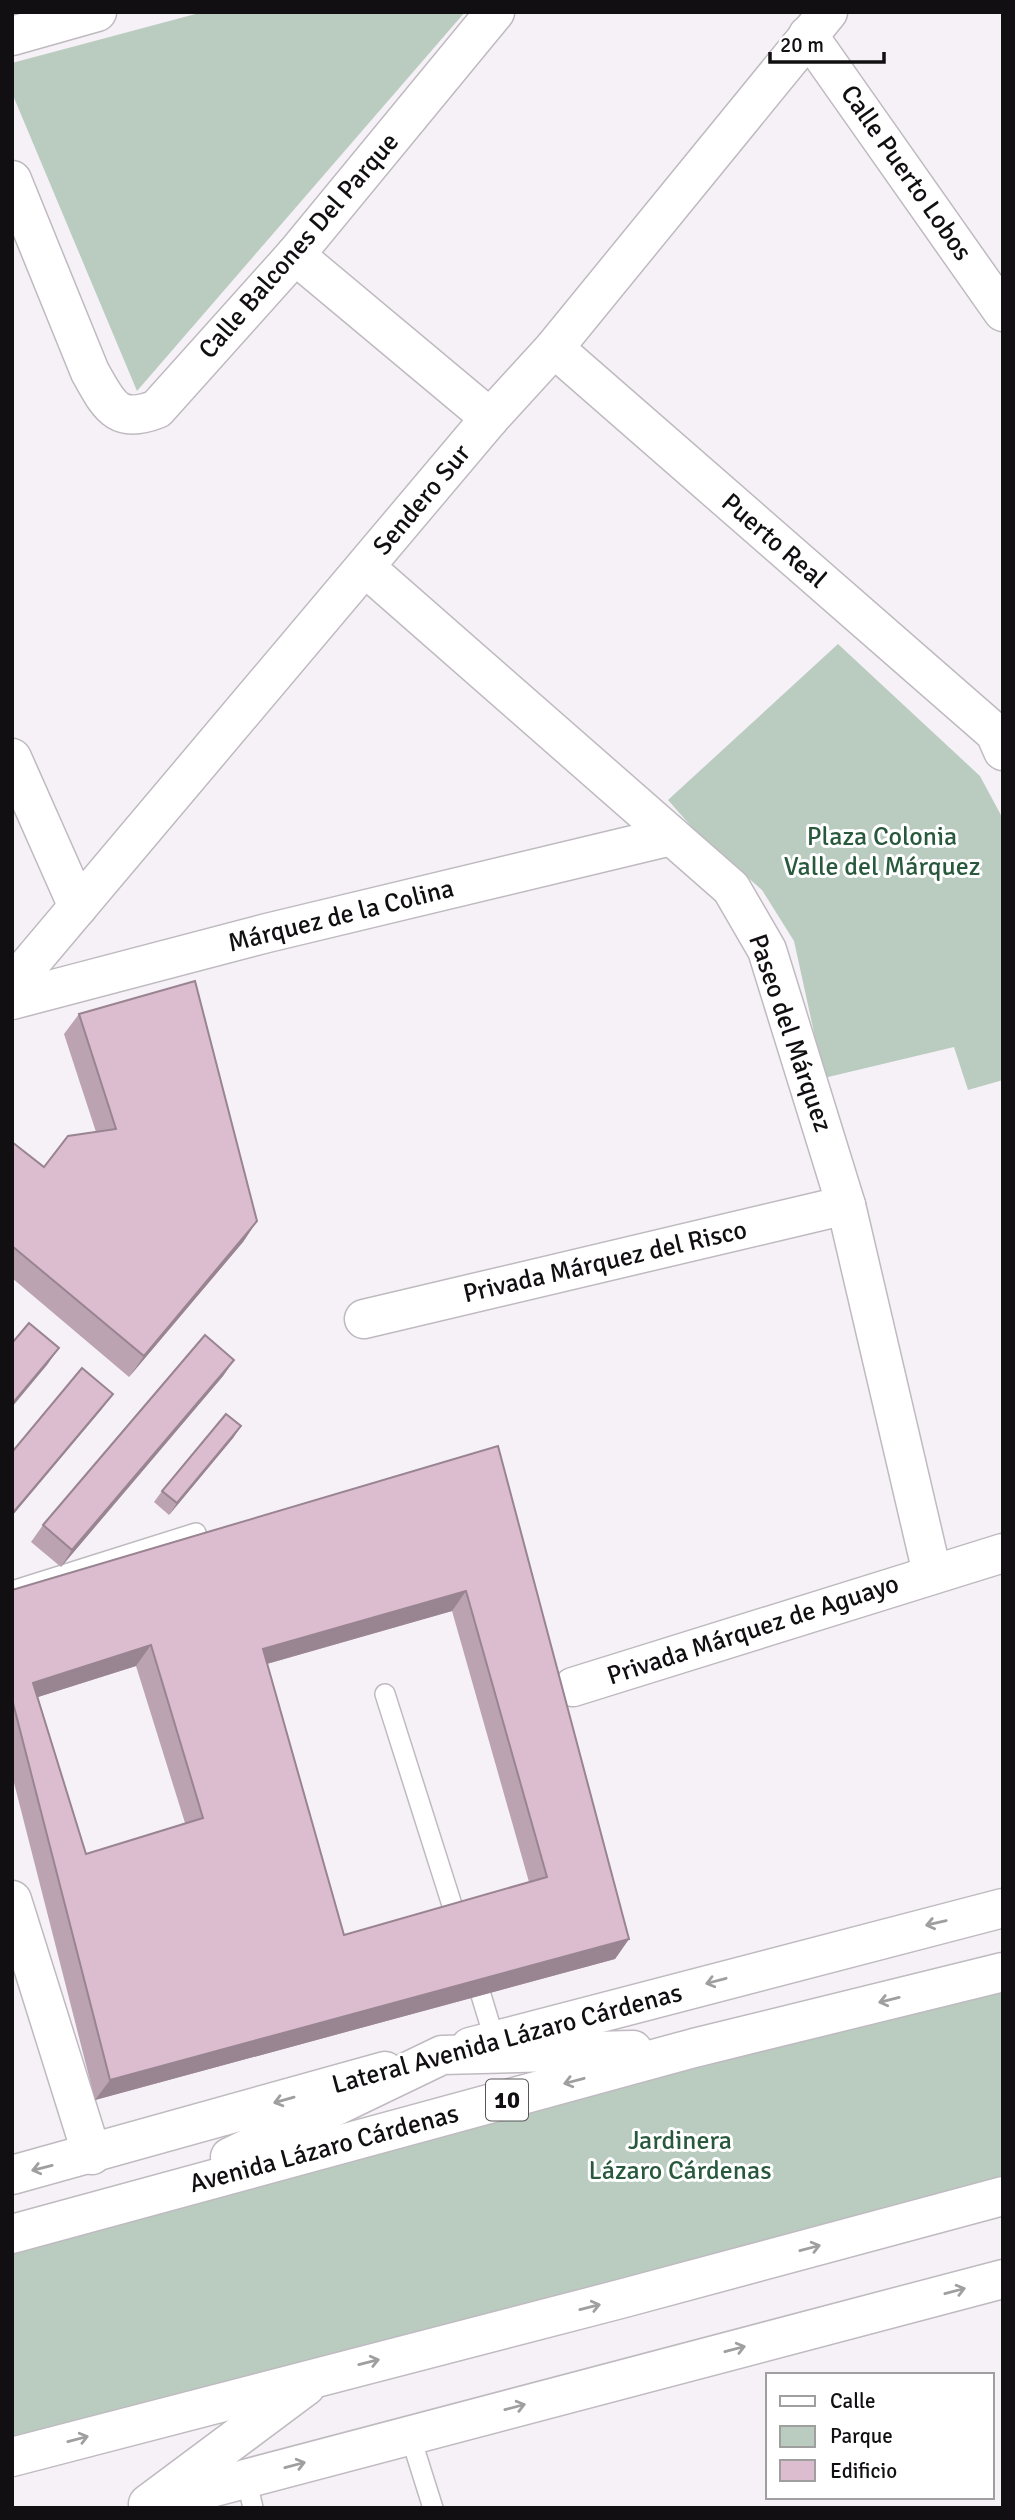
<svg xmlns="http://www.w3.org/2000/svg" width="1015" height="2520" font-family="Signika,sans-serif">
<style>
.green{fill:#baccc0}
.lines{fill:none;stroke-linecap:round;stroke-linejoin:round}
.lane-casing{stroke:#bfbac0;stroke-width:22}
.street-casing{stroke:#bfbac0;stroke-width:41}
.secondary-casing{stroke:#bfbac0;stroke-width:41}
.highway-casing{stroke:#bfbac0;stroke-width:41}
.lane{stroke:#fff;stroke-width:19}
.street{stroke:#fff;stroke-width:38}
.secondary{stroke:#fff;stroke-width:38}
.highway{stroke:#fff;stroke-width:38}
.wall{fill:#bca3b2;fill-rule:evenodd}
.shaded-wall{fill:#998491}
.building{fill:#dbbdcf;stroke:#998491;stroke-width:2;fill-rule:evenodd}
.oneway{stroke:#a09fa0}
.labels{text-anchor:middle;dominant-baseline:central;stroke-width:6;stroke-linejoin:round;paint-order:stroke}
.shield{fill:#fff;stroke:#585758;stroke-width:2}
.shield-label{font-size:24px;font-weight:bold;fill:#110f11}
.street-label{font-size:26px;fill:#110f11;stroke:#fff}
.park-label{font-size:26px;fill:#29593c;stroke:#fff}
</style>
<rect width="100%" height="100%" fill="#f6f1f7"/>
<g class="green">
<polygon points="203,12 465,12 137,391 12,93 12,63"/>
<polygon points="838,644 980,776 1003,819 1003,1080 968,1090 954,1047 824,1078 794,941 762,890 697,833 668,800"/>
<polygon points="1003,1962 1003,2179 12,2447 12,2240"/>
</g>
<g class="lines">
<defs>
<g id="lane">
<polyline points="12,1591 196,1533"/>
<polyline points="385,1694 459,1927"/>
<polyline points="474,1972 495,2041"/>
<polyline points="410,2435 433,2508"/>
<polyline points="246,2477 253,2508"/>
</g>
<g id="street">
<polyline points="808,35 1003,312"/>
<path d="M 12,180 L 90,372 C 109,405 116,425 157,409 L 295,255 L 495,12"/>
<polyline points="295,255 490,418"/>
<polyline points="554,348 995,733 1003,751"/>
<polyline points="366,568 731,888 767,950 846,1205 932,1573"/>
<polyline points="12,758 78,907"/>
<polyline points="12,1000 267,933 671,836"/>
<polyline points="364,1319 846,1205"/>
<polyline points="573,1687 1003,1553"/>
<polyline points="12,1900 92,2155"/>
</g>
<g id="secondary">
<polyline points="12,36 97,12"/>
<polyline points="12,985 490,418 554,348 828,12"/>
<polyline points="470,2047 1003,1908"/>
<polyline points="12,2175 385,2071"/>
<polyline points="150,2504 1003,2279"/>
</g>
<g id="highway">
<polyline points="230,2157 442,2055 633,2050"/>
<polyline points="12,2234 694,2048 1003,1972"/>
<polyline points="12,2457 624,2298 1003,2196"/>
<polyline points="148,2504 306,2386"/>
</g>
</defs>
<use href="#lane" class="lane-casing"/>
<use href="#street" class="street-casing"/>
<use href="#secondary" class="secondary-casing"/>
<use href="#highway" class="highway-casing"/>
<use href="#lane" class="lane"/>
<use href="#street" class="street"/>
<use href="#secondary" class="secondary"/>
<use href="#highway" class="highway"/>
</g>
<g class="wall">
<polygon points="79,1014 257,1221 243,1242 129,1377 12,1278 12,1142 44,1167 96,1132 64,1034"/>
<polygon points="234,1360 223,1376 61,1567 31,1542 43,1525"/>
<polygon points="241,1426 233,1438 169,1515 154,1502 162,1491"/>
<path d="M 498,1446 L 629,1939 L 615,1959 L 95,2100 L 12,1775 L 12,1590 ZM 452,1611 L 529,1882 L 344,1935 L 267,1664 ZM 136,1666 L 185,1823 L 86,1854 L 38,1697 Z"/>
</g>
<g class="shaded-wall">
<polygon points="257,1221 243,1242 129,1377 144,1356"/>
<polygon points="59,1348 47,1365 12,1407 12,1404"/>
<polygon points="234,1360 223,1376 61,1567 72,1550"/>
<polygon points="113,1394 101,1410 12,1516 12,1514"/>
<polygon points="241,1426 233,1438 169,1515 177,1503"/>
<polygon points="466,1591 452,1611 249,1669 263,1649"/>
<polygon points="151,1645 136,1666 19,1703 33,1683"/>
<polygon points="629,1939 615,1959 95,2100 110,2080"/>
</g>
<g class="building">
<polygon points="195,981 257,1221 144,1356 12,1246 12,1142 44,1167 68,1136 116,1129 79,1014"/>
<polygon points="29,1323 59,1348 12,1404 12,1343"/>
<polygon points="205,1335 234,1360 72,1550 43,1525"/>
<polygon points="82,1368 113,1394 12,1514 12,1452"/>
<polygon points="226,1414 241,1426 177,1503 162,1491"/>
<path d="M 498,1446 L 629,1939 L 110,2080 L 12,1699 L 12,1590 ZM 466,1591 L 547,1877 L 344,1935 L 263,1649 ZM 151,1645 L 203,1818 L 86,1854 L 33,1683 Z"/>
</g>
<defs><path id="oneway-shaft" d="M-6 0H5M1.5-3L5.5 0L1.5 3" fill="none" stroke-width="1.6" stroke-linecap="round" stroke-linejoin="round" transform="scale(1.75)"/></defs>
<g class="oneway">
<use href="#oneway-shaft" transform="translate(936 1923) rotate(167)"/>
<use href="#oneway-shaft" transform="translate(716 1981) rotate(165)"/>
<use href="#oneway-shaft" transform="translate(889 2000) rotate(166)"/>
<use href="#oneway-shaft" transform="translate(574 2081) rotate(165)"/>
<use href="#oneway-shaft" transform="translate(284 2100) rotate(164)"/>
<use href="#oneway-shaft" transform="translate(42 2168) rotate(166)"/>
<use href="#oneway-shaft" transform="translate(810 2248) rotate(-15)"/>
<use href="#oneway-shaft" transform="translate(955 2291) rotate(-15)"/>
<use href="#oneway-shaft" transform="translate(590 2307) rotate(-14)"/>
<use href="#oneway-shaft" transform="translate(735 2349) rotate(-15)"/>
<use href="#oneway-shaft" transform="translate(369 2362) rotate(-14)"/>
<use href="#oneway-shaft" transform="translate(515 2407) rotate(-15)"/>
<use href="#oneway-shaft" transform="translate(78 2439) rotate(-15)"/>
<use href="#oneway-shaft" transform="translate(295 2465) rotate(-15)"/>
</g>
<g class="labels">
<rect class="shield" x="486" y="2079.5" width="42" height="41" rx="5"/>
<g class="shield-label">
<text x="507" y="2100">10</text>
</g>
<g class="street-label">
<text transform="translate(906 173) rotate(55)">Calle Puerto Lobos</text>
<text transform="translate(299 246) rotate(-49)">Calle Balcones Del Parque</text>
<text transform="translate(422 500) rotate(-50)">Sendero Sur</text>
<text transform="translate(774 541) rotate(41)">Puerto Real</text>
<text transform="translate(341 916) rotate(-14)">Márquez de la Colina</text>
<text transform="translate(790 1033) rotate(71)">Paseo del Márquez</text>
<text transform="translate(605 1262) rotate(-13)">Privada Márquez del Risco</text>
<text transform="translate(753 1630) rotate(-18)">Privada Márquez de Aguayo</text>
<text transform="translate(507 2039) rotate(-15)">Lateral Avenida Lázaro Cárdenas</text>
<text transform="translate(324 2149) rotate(-15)">Avenida Lázaro Cárdenas</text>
</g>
<g class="park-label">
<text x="882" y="837">Plaza Colonia<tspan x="882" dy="30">Valle del Márquez</tspan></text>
<text x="680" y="2141">Jardinera<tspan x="680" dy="30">Lázaro Cárdenas</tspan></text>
</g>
</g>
<rect width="1015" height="2520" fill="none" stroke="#110f11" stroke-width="28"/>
<rect x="766" y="2373" width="228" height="126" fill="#ffffff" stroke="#a09fa0" stroke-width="2"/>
<rect x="780" y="2396" width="35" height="10" fill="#ffffff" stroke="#a09fa0" stroke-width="2"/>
<text x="830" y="2408" font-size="21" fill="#110f11">Calle</text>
<rect x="780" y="2426" width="35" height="21" fill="#baccc0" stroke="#a09fa0" stroke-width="2"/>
<text x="830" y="2443" font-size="21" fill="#110f11">Parque</text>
<rect x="780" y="2460" width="35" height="21" fill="#dbbdcf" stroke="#a09fa0" stroke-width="2"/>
<text x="830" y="2478" font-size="21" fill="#110f11">Edificio</text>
<path d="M770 52v10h114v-10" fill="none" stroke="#110f11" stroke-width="3.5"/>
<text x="780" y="52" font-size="21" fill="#110f11" stroke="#ffffff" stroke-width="5" paint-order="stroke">20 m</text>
</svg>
